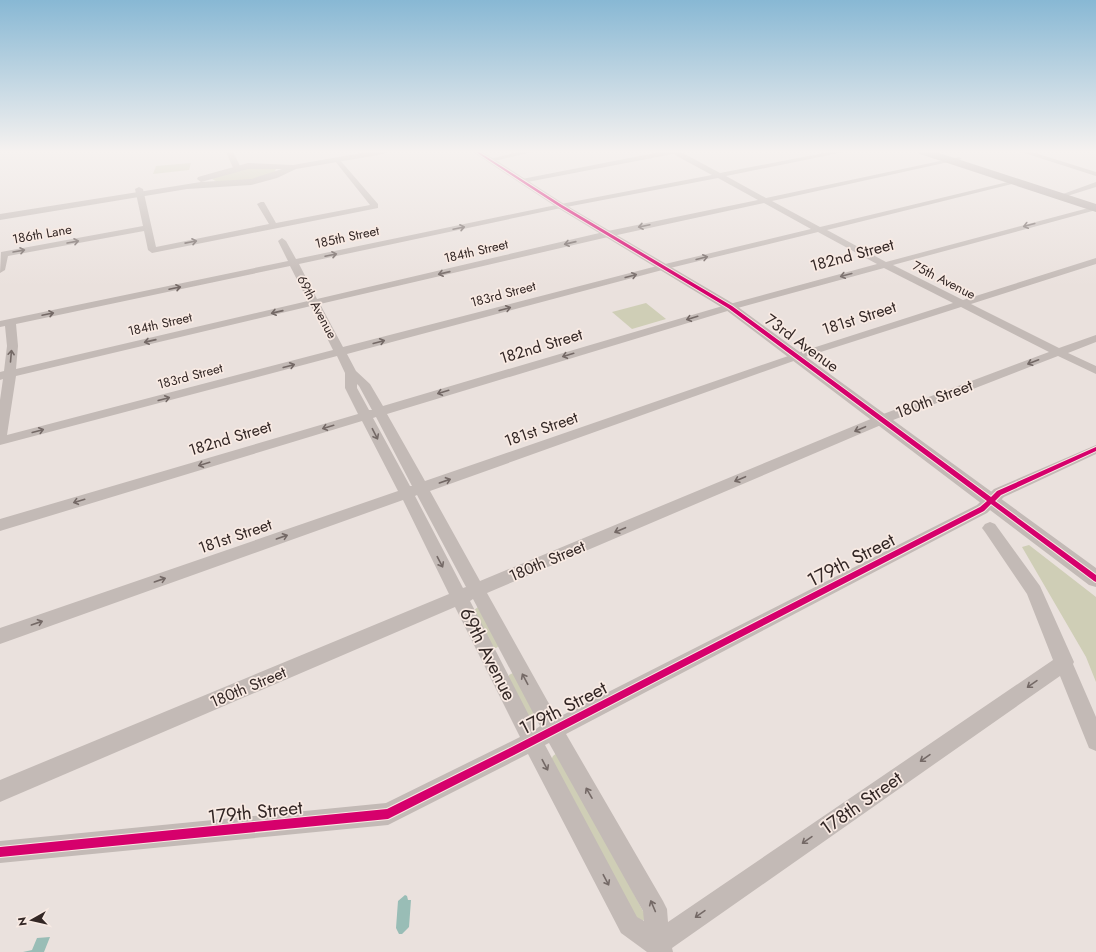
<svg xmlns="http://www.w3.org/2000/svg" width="1096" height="952" font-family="Jost,sans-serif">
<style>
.green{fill:#cfceb6}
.water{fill:#99bdb6}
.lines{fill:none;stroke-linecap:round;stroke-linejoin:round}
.minor{fill:#c3bab6;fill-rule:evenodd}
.tertiary{fill:#c3bab6;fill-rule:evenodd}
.primary{fill:#b2a8a5;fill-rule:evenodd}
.cycleway-casing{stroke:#f8eae3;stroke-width:2}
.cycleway{fill:#d6006c;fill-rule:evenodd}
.oneway{stroke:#746966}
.labels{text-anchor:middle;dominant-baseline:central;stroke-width:3.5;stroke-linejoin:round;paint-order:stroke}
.far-street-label{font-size:13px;fill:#332725;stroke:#f8eae3}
.street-label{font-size:16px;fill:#332725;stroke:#f8eae3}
.near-street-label{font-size:19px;fill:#332725;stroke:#f8eae3}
</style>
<rect width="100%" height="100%" fill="#eae1dd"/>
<g class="green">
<polygon points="191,163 189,170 153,174 156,166"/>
<path d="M 270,167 L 276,169 L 274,173 C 260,178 225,189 212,179 C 226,167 252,168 270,167 Z"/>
<polygon points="646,303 666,319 632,329 612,312"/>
<polygon points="1029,545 1096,597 1096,682 1086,657 1022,547"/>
<polygon points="478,607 499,646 496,648 492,647 473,611"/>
<polygon points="513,673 535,715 533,717 528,716 509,679 509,675"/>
<polygon points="557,753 562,756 646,917 642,922 636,919 551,760 553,756"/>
</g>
<g class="water">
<polygon points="405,895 407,896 408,900 411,900 409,927 402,934 399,934 396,928 398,901"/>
<polygon points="50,937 44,952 23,952 32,950 37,938"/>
</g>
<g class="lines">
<g class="minor">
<polygon points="226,152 233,152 241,168 240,170 234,170"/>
<polygon points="518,152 533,152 489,162 486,160"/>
<path d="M 660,152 L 681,152 L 720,173 L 829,152 L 844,152 L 726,176 L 766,198 L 959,157 L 962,159 L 772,201 L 820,227 L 1016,180 L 1020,182 L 827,230 L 886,262 L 1096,206 L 1096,210 L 893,265 L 963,300 L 1096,258 L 1096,264 L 971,304 L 1059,348 L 1096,335 L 1096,342 L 1068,353 L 1096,366 L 1096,374 L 1058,356 L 888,422 L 487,593 L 557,718 L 977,505 L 994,489 L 1096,445 L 1096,454 L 1004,497 L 987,513 L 566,734 L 663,901 L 667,909 L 668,922 L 1053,660 L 1027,594 L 985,532 L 982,528 L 985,524 L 990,522 L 995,524 L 1040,586 L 1074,662 L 1073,664 L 1096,717 L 1096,751 L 1089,748 L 1060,676 L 672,948 L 673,952 L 647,952 L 621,933 L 528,754 L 388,825 L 0,863 L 0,841 L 386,803 L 520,737 L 455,607 L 0,802 L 0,780 L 449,594 L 403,500 L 0,644 L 0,628 L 398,491 L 362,421 L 0,531 L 0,519 L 358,414 L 345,388 L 345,373 L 337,356 L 0,445 L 0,400 L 3,379 L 0,380 L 0,372 L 4,371 L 7,346 L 5,326 L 0,327 L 0,321 L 288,261 L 278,241 L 282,238 L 286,241 L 296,259 L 561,204 L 712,175 L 673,154 L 522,183 L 518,181 L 522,179 ZM 718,178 L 758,200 L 608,231 L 317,299 L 299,264 L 561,208 ZM 764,203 L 811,229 L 661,265 L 343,347 L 320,304 L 608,237 ZM 818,232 L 877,264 L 726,305 L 383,406 L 370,384 L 356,371 L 347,354 L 666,269 ZM 290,266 L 308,301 L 16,369 L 18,346 L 16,324 ZM 884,268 L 953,303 L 794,354 L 425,481 L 387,414 L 734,309 ZM 311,306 L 333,350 L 7,435 L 16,376 ZM 961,307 L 1049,352 L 878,416 L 480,581 L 430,491 L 802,358 ZM 357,384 L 359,386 L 372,410 L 369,410 L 357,388 ZM 376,417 L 412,486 L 410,486 L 373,418 ZM 417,495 L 466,587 L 463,588 L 415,496 ZM 473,599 L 540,726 L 536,729 L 470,601 ZM 549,743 L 643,911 L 644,921 L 637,917 L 545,745 Z"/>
<polygon points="1021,152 1032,152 1096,172 1096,176"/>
<polygon points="337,158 339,159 378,204 378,208 152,253 148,250 144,231 8,256 5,270 0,273 1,252 143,226 135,189 139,187 143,189 156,247 269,224 257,204 261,202 264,202 276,223 370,205 335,161 334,160"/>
<polygon points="1096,182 1096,187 1067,196 1063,194"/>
</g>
<g class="tertiary">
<path d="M 367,152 L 388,152 L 384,154 L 296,169 L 277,178 L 251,185 L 187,189 L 0,220 L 0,214 L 201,182 L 197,179 L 198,177 L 248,163 L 293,165 ZM 248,169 L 282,169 L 251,179 L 201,182 Z"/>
<polygon points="473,152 483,152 564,204 734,304 1096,568 1096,587 1089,585 726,310 558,208"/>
</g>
<polygon class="primary" points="919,152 936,152 1096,204 1096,212 920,154"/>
<defs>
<polygon id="cycleway" points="479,152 562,205 732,306 991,497 997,491 1096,447 1096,451 1001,495 995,501 1096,575 1096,582 1094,581 991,504 984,511 514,755 388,819 0,857 0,847 387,809 508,749 980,507 987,501 728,308 560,207 476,152"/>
</defs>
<use href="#cycleway" class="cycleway-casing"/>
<use href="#cycleway" class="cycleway"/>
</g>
<defs><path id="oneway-shaft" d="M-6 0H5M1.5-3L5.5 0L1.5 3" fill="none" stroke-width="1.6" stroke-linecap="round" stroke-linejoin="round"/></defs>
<g class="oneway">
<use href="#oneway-shaft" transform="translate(1029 225) rotate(165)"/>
<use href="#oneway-shaft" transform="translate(644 226) rotate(168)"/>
<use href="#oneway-shaft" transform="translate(459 228) rotate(-12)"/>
<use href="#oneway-shaft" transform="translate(73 242) rotate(-10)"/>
<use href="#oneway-shaft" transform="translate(191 242) rotate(-11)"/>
<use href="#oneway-shaft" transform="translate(570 243) rotate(167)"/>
<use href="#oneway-shaft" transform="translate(19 251) rotate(-10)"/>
<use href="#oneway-shaft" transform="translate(331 255) rotate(-12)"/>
<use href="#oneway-shaft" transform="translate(702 258) rotate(-14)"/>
<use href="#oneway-shaft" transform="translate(444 273) rotate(167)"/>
<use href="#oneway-shaft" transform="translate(846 275) rotate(165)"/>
<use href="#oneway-shaft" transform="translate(631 276) rotate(-15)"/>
<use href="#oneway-shaft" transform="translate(175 288) rotate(-12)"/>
<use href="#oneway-shaft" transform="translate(505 309) rotate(-15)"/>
<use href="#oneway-shaft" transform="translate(277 312) rotate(167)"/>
<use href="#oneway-shaft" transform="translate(48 314) rotate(-12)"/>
<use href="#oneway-shaft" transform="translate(692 318) rotate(163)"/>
<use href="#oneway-shaft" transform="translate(150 341) rotate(167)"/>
<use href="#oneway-shaft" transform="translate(379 342) rotate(-15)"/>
<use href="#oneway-shaft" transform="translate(568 355) rotate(163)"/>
<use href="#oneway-shaft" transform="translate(11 356) rotate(-85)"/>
<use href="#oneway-shaft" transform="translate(1033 362) rotate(159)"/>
<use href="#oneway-shaft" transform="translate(289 366) rotate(-15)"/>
<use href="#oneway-shaft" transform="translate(443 392) rotate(163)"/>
<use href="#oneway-shaft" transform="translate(164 399) rotate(-15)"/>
<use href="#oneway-shaft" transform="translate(328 427) rotate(163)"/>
<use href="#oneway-shaft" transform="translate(860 429) rotate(157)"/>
<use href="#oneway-shaft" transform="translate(38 431) rotate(-15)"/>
<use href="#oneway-shaft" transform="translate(375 434) rotate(63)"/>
<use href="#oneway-shaft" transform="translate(204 464) rotate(163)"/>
<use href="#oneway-shaft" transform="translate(740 479) rotate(157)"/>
<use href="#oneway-shaft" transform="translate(445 481) rotate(-19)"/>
<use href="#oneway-shaft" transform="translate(79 501) rotate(163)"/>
<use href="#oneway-shaft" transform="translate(620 530) rotate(157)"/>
<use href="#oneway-shaft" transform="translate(282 537) rotate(-19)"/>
<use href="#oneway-shaft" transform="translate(440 562) rotate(62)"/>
<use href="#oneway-shaft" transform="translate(160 580) rotate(-19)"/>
<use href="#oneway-shaft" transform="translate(37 623) rotate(-19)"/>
<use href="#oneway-shaft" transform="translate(525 679) rotate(-118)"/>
<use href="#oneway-shaft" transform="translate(1032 684) rotate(145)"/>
<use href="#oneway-shaft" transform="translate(925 758) rotate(145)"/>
<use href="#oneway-shaft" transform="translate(545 765) rotate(62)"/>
<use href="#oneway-shaft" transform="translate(589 793) rotate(-120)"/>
<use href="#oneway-shaft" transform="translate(807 840) rotate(145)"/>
<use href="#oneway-shaft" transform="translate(606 880) rotate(62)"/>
<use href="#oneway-shaft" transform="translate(653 906) rotate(-113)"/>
<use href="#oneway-shaft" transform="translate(700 914) rotate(145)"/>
</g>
<linearGradient id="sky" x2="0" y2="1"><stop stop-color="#88b8d4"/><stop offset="0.53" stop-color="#f6f2f0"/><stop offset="1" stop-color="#f6f2f0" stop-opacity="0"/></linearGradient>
<rect width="1096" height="286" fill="url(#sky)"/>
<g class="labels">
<g class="far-street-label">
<text transform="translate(42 234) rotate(-10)">186th Lane</text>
<text transform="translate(347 237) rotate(-12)">185th Street</text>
<text transform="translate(476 251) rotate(-13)">184th Street</text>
<text transform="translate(944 280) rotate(27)">75th Avenue</text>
<text transform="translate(503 294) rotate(-15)">183rd Street</text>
<text transform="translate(317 307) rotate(62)">69th Avenue</text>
<text transform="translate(160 324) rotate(-13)">184th Street</text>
<text transform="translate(190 376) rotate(-15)">183rd Street</text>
</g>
<g class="street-label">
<text transform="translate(852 255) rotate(-15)">182nd Street</text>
<text transform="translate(859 318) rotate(-18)">181st Street</text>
<text transform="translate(802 343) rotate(36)">73rd Avenue</text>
<text transform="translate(541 346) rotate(-17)">182nd Street</text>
<text transform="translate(934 399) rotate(-21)">180th Street</text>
<text transform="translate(541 429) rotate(-19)">181st Street</text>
<text transform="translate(230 438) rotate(-17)">182nd Street</text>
<text transform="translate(235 536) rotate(-19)">181st Street</text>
<text transform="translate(547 561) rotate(-23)">180th Street</text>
<text transform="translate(248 687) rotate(-23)">180th Street</text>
</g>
<g class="near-street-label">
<text transform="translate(851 560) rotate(-27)">179th Street</text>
<text transform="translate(488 654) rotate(63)">69th Avenue</text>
<text transform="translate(563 708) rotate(-27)">179th Street</text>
<text transform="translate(861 803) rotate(-35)">178th Street</text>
<text transform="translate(255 812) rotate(-6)">179th Street</text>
</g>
</g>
<g transform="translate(32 920) rotate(262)" stroke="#f8eae3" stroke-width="3" paint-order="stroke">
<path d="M0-3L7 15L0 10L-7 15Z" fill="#332725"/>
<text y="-6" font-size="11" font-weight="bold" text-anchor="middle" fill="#332725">N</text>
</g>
</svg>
